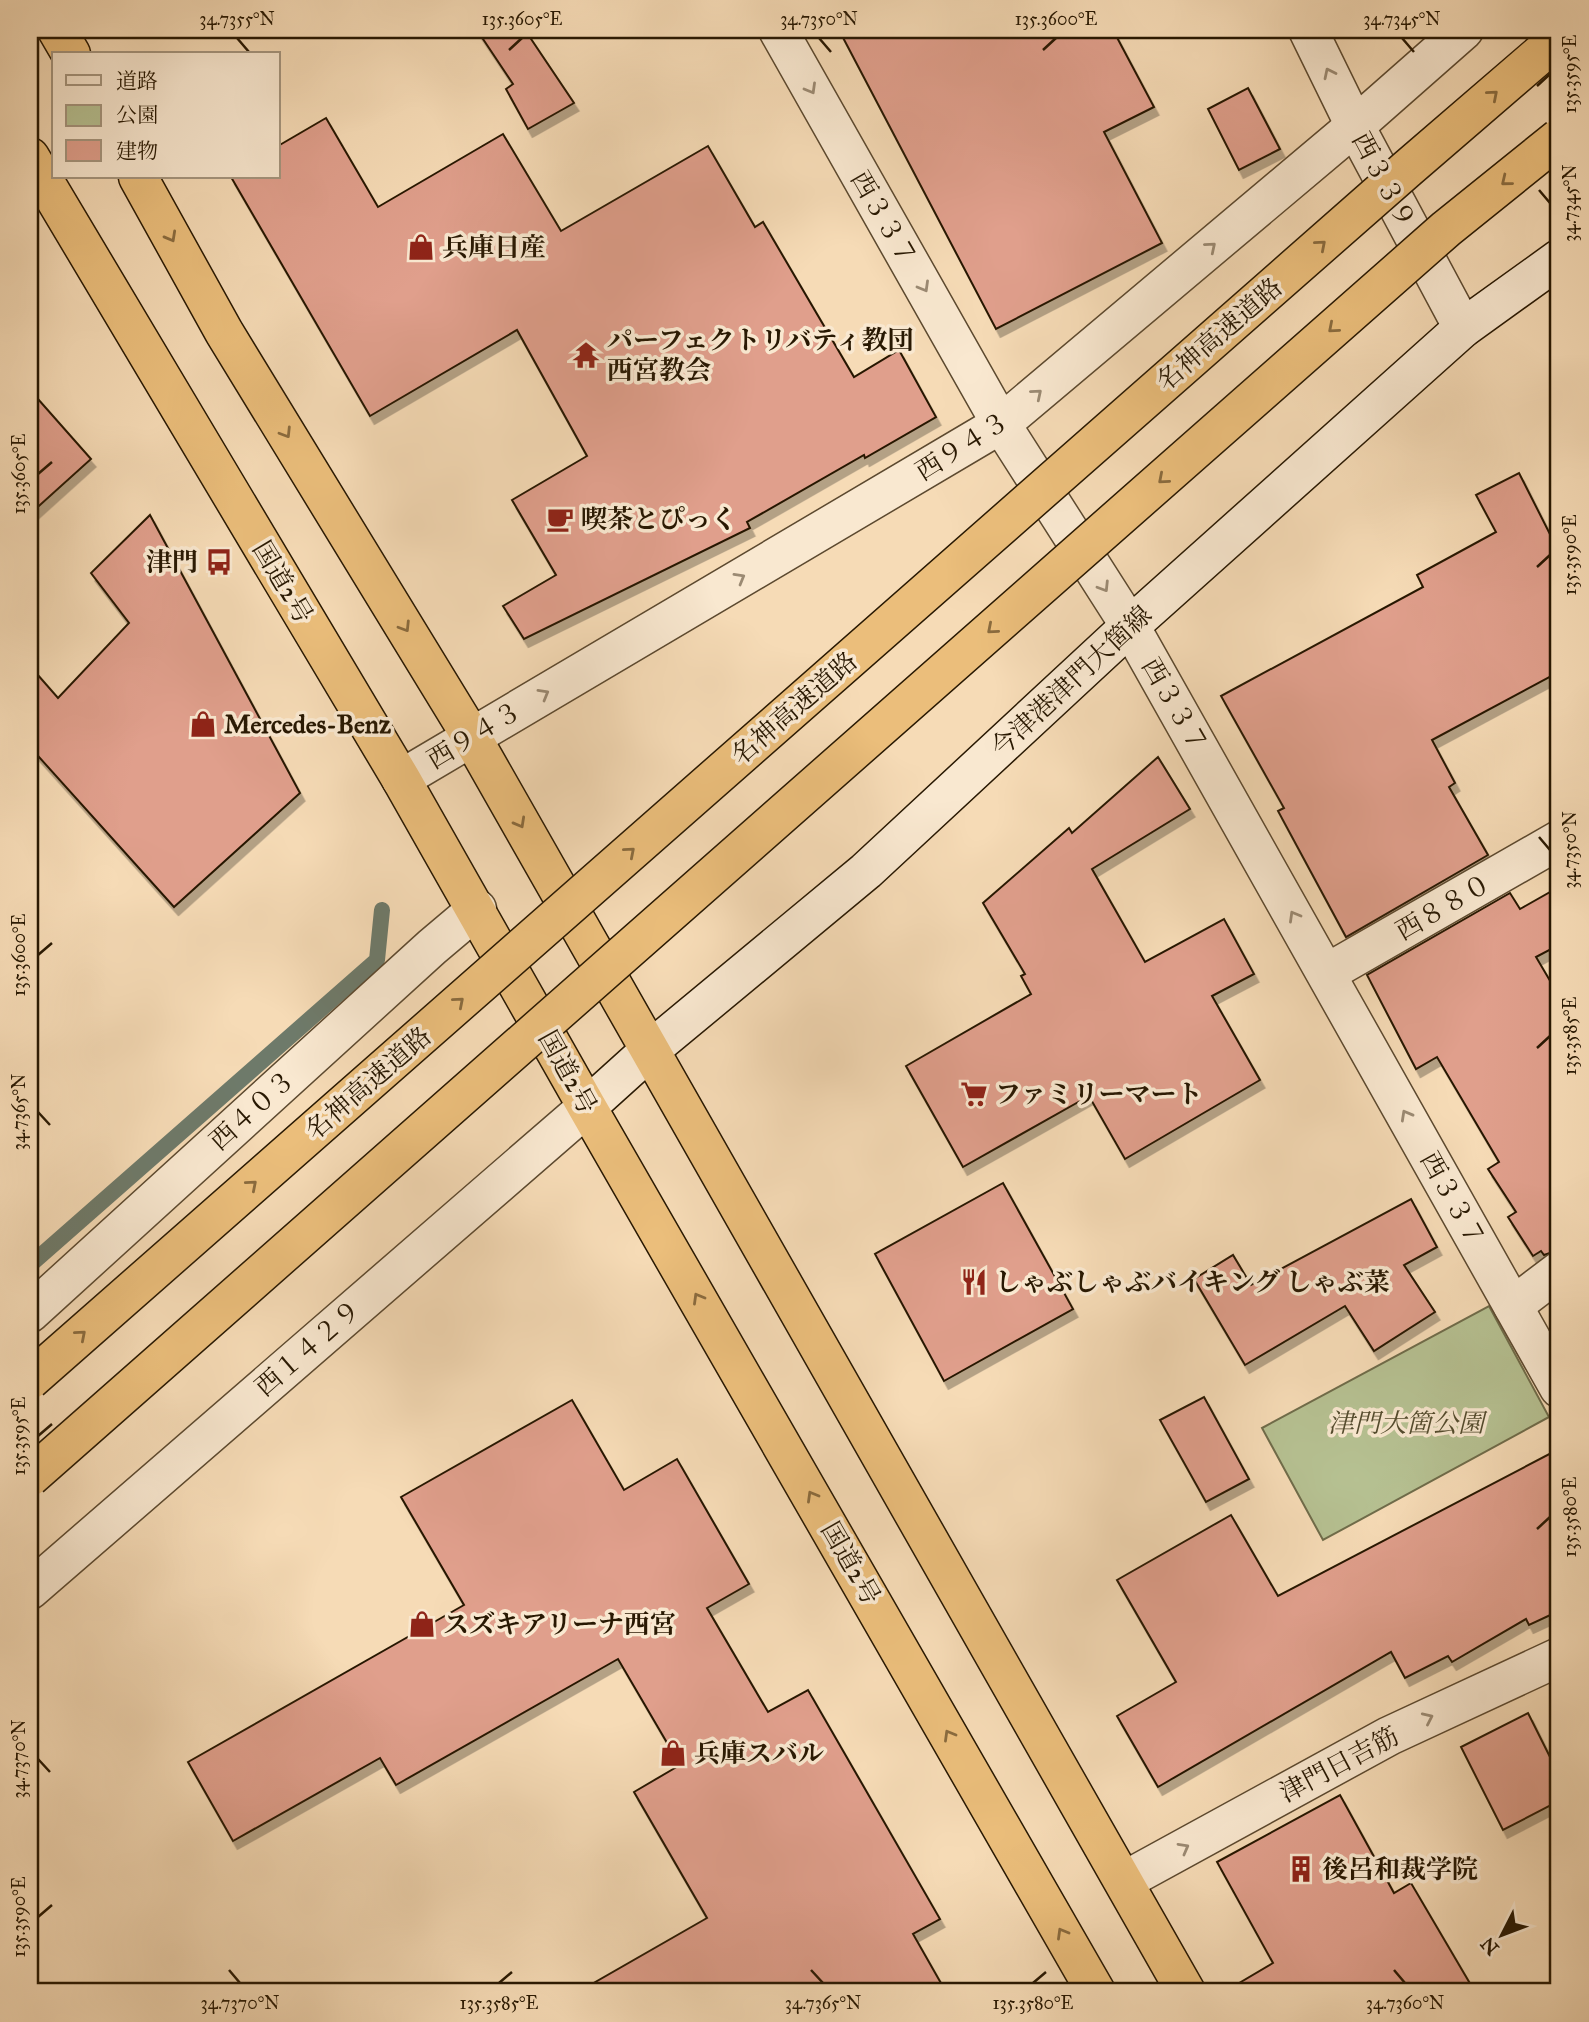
<svg xmlns="http://www.w3.org/2000/svg" width="1589" height="2022" font-family="'IM FELL Great Primer','Noto Serif JP',serif">
<style>
.green{fill:#b6c192;stroke:#6f6c4a;stroke-width:2}
.lines{fill:none;stroke-linecap:round;stroke-linejoin:round}
.stream{stroke:#6e7a6a;stroke-width:16}
.building{fill:#e09f8c;stroke:#281802;stroke-width:2;filter:url(#shadow)}
.minor-casing{stroke:#5c492f;stroke-width:41}
.tertiary-casing{stroke:#5c492f;stroke-width:41}
.secondary-casing{stroke:#281802;stroke-width:41}
.trunk-casing{stroke:#281802;stroke-width:41}
.minor{stroke:#f9e8d0;stroke-width:38}
.tertiary{stroke:#f9e8d0;stroke-width:38}
.secondary{stroke:#f9e8d0;stroke-width:38}
.trunk{stroke:#ebbe7b;stroke-width:38}
.motorway-bridge-casing{stroke:#281802;stroke-width:41;stroke-linecap:butt}
.motorway-bridge{stroke:#ebbe7b;stroke-width:38}
.oneway{stroke:#9b8a73}
.oneway2{stroke:#8a6b3e}
.ticks{fill:none;stroke:#281802;stroke-width:2.5}
.labels{text-anchor:middle;dominant-baseline:central;stroke-width:7;stroke-linejoin:round;paint-order:stroke}
.street-label{font-size:26px;fill:#281802;stroke:#f9e8d0}
.poi-label{font-size:26px;font-weight:bold;fill:#281802;stroke:#f9e8d0;text-anchor:start}
.park-label{font-size:26px;font-style:italic;fill:#534b2d;stroke:#f9e8d0}
.neatline{fill:none;stroke:#281802;stroke-width:2.5}
.ticks-label{font-size:18px;text-anchor:middle;fill:#281802}
</style>
<defs>
<filter id="shadow"><feDropShadow dx="4.5" dy="8" stdDeviation="0" flood-color="#0004"/></filter>
</defs>
<rect width="100%" height="100%" fill="#f6dbb6"/>
<filter id="stains"><feTurbulence type="fractalNoise" baseFrequency=".00286" numOctaves="4"/><feColorMatrix values="0 0 0 0 .2 0 0 0 0 .09 0 0 0 0 .02 0 0 0 .5 -.17"/></filter>
<radialGradient id="worn" r=".72"><stop offset=".6" stop-color="#630" stop-opacity="0"/><stop offset="1" stop-color="#630" stop-opacity=".3"/></radialGradient>
<polygon class="green" points="1489,1306 1549,1417 1323,1540 1262,1428"/>
<g class="lines">
<polyline class="stream" points="30,1265 377,960 382,910"/>
</g>
<g class="building">
<polygon points="477,30 525,30 574,103 528,129 506,89 513,84"/>
<polygon points="839,30 1113,30 1154,107 1104,132 1162,243 996,329"/>
<polygon points="1248,88 1280,149 1239,170 1208,109"/>
<polygon points="326,118 378,207 503,134 561,231 708,146 755,227 763,222 854,377 899,350 936,417 865,458 864,455 747,522 750,528 524,639 503,606 556,575 512,500 587,456 517,330 370,416 231,177 278,177 278,146"/>
<polygon points="30,390 91,459 30,514"/>
<polygon points="1519,473 1559,552 1559,672 1432,740 1455,783 1449,787 1488,855 1346,937 1278,811 1284,808 1221,696 1423,587 1417,575 1496,532 1476,495"/>
<polygon points="150,515 300,793 174,907 30,747 30,666 58,698 129,623 91,573"/>
<polygon points="1158,757 1190,809 1092,869 1145,962 1224,919 1254,974 1212,996 1260,1080 1125,1159 1089,1096 963,1167 906,1066 1031,994 1021,976 1025,974 983,903 1069,828 1072,833"/>
<polygon points="1559,887 1559,945 1536,957 1559,996 1559,1250 1544,1255 1541,1251 1533,1256 1508,1217 1516,1212 1488,1169 1499,1162 1437,1057 1416,1069 1367,975 1510,893 1520,909"/>
<polygon points="1003,1183 1073,1309 944,1381 875,1254"/>
<polygon points="1411,1199 1437,1247 1404,1265 1435,1312 1374,1351 1345,1306 1245,1365 1194,1279 1233,1255 1251,1285"/>
<polygon points="1204,1397 1249,1479 1206,1502 1160,1420"/>
<polygon points="572,1400 624,1490 677,1459 749,1584 707,1608 768,1712 808,1690 940,1919 913,1934 946,1992 578,1992 707,1918 634,1792 680,1765 618,1659 396,1785 380,1758 233,1841 188,1762 464,1605 401,1497"/>
<polygon points="1559,1449 1559,1611 1529,1625 1526,1619 1452,1662 1448,1656 1405,1678 1391,1652 1158,1787 1117,1716 1176,1682 1117,1580 1231,1515 1278,1596"/>
<polygon points="1528,1713 1559,1775 1559,1801 1503,1830 1461,1747"/>
<polygon points="1340,1795 1394,1893 1411,1883 1475,1992 1224,1992 1273,1963 1217,1862"/>
</g>
<g class="lines">
<defs>
<g id="minor">
<polyline points="778,30 1001,424 1130,626 1559,1388"/>
<polyline points="1308,30 1355,126 1463,328"/>
<polyline points="401,779 1001,424 1355,126 1464,30"/>
<polyline points="1327,973 1559,840"/>
<polyline points="1513,1306 1559,1271"/>
<polyline points="30,1313 432,947 477,909"/>
<polyline points="1124,1881 1389,1736 1559,1657"/>
</g>
<polyline id="tertiary" points="30,1590 587,1107"/>
<polyline id="secondary" points="587,1107 649,1051 866,871 1130,626 1463,328 1559,259"/>
<g id="trunk">
<polyline points="57,30 71,54"/>
<polyline points="30,157 401,779 587,1107 1096,1992"/>
<polyline points="138,177 224,332 471,736 1186,1992"/>
</g>
</defs>
<use href="#minor" class="minor-casing"/>
<use href="#tertiary" class="tertiary-casing"/>
<use href="#secondary" class="secondary-casing"/>
<use href="#trunk" class="trunk-casing"/>
<use href="#minor" class="minor"/>
<use href="#tertiary" class="tertiary"/>
<use href="#secondary" class="secondary"/>
<use href="#trunk" class="trunk"/>
<defs>
<g id="motorway-bridge">
<polyline points="30,1380 1407,169 1559,38"/>
<polyline points="30,1477 1446,229 1559,138"/>
</g>
</defs>
<use href="#motorway-bridge" class="motorway-bridge-casing"/>
<use href="#motorway-bridge" class="motorway-bridge"/>
</g>
<defs><path id="oneway-chevron" d="M-2-3.5L2.5 0L-2 3.5" fill="none" stroke-width="1.6" stroke-linecap="round" stroke-linejoin="round" transform="scale(1.75)"/></defs>
<g class="oneway">
<use href="#oneway-chevron" transform="translate(1329 73) rotate(-116)"/>
<use href="#oneway-chevron" transform="translate(811 89) rotate(60)"/>
<use href="#oneway-chevron" transform="translate(1211 247) rotate(-40)"/>
<use href="#oneway-chevron" transform="translate(924 287) rotate(60)"/>
<use href="#oneway-chevron" transform="translate(1037 394) rotate(-40)"/>
<use href="#oneway-chevron" transform="translate(740 578) rotate(-30)"/>
<use href="#oneway-chevron" transform="translate(1104 587) rotate(58)"/>
<use href="#oneway-chevron" transform="translate(544 694) rotate(-30)"/>
<use href="#oneway-chevron" transform="translate(1294 916) rotate(-120)"/>
<use href="#oneway-chevron" transform="translate(1406 1115) rotate(-119)"/>
<use href="#oneway-chevron" transform="translate(1428 1718) rotate(-25)"/>
<use href="#oneway-chevron" transform="translate(1184 1848) rotate(-29)"/>
</g>
<g class="oneway2">
<use href="#oneway-chevron" transform="translate(1493 95) rotate(-41)"/>
<use href="#oneway-chevron" transform="translate(1506 181) rotate(141)"/>
<use href="#oneway-chevron" transform="translate(171 237) rotate(61)"/>
<use href="#oneway-chevron" transform="translate(1321 245) rotate(-41)"/>
<use href="#oneway-chevron" transform="translate(1333 328) rotate(139)"/>
<use href="#oneway-chevron" transform="translate(286 433) rotate(58)"/>
<use href="#oneway-chevron" transform="translate(1163 479) rotate(139)"/>
<use href="#oneway-chevron" transform="translate(405 627) rotate(58)"/>
<use href="#oneway-chevron" transform="translate(992 629) rotate(139)"/>
<use href="#oneway-chevron" transform="translate(520 823) rotate(61)"/>
<use href="#oneway-chevron" transform="translate(630 852) rotate(-41)"/>
<use href="#oneway-chevron" transform="translate(459 1002) rotate(-41)"/>
<use href="#oneway-chevron" transform="translate(252 1185) rotate(-41)"/>
<use href="#oneway-chevron" transform="translate(698 1298) rotate(-120)"/>
<use href="#oneway-chevron" transform="translate(81 1335) rotate(-41)"/>
<use href="#oneway-chevron" transform="translate(812 1496) rotate(-120)"/>
<use href="#oneway-chevron" transform="translate(949 1735) rotate(-120)"/>
<use href="#oneway-chevron" transform="translate(1062 1933) rotate(-120)"/>
</g>
<path class="ticks" d="M 237,38 L 249,52M 819,38 L 831,52M 1402,38 L 1414,52M 509,50 L 522,38M 1043,50 L 1056,38M 1537,86 L 1550,74M 1539,190 L 1550,203M 38,474 L 52,462M 1537,567 L 1550,555M 1539,837 L 1550,850M 38,955 L 52,943M 1537,1048 L 1550,1036M 38,1112 L 50,1125M 38,1436 L 52,1424M 1537,1529 L 1550,1517M 38,1759 L 50,1772M 38,1917 L 52,1905M 229,1970 L 240,1983M 811,1970 L 823,1983M 1394,1970 L 1405,1983M 499,1983 L 512,1972M 1033,1983 L 1046,1972"/>
<defs>
<symbol id="shop-bare" viewBox="-9 -9 18 18"><path d="M-5-2.5h2.3a2.7 3.5 0 0 1 5.4 0H5L5.5 6h-11ZM-1.5-2.5h3a1.5 2.3 0 0 0-3 0Z" fill="#8f2418" stroke="#f9e8d0" stroke-width="2.5" paint-order="stroke"/></symbol>
<symbol id="temple-bare" viewBox="-9 -9 18 18"><path d="M0-6L5-2H3V0L6.5 2.5H4V6H1.5V3h-3V6H-4V2.5H-6.5L-3 0V-2H-5Z" fill="#8f2418" stroke="#f9e8d0" stroke-width="2.5" paint-order="stroke"/></symbol>
<symbol id="cafe-bare" viewBox="-9 -9 18 18"><path d="M-5.5-4.5H6V0H3Q3 3.5 0 3.5H-2.5Q-5.5 3.5-5.5 0ZM3-3.2v2h1.7v-2ZM-6 4.5H4V6H-6Z" fill="#8f2418" stroke="#f9e8d0" stroke-width="2.5" paint-order="stroke"/></symbol>
<symbol id="bus-bare" viewBox="-9 -9 18 18"><path d="M-5-6H5V4H4V6H2V4H-2V6H-4V4H-5ZM-3.5-4V0h7V-4ZM-3.5 1.2v1.5H-2V1.2ZM2 1.2v1.5H3.5V1.2Z" fill="#8f2418" stroke="#f9e8d0" stroke-width="2.5" paint-order="stroke"/></symbol>
<symbol id="supermarket-bare" viewBox="-9 -9 18 18"><path d="M-6-5.5h2.5l.6 2H6L4.5 2H-2.5L-4.4-4H-6ZM-1.5 3.2a1.3 1.3 0 1 0 .1 0ZM3 3.2a1.3 1.3 0 1 0 .1 0Z" fill="#8f2418" stroke="#f9e8d0" stroke-width="2.5" paint-order="stroke"/></symbol>
<symbol id="restaurant-bare" viewBox="-9 -9 18 18"><path d="M-5-6h1v4h1v-4h1v4h1v-4h1v5L-1.5 .5V6h-2V.5L-5-1ZM5-6V6H3V1.5H1.5Q1.5-4 5-6Z" fill="#8f2418" stroke="#f9e8d0" stroke-width="2.5" paint-order="stroke"/></symbol>
<symbol id="building-bare" viewBox="-9 -9 18 18"><path d="M-4-6H4V6H1V3H-1V6H-4ZM-2.5-4.3h1.7v1.8h-1.7ZM.8-4.3h1.7v1.8H.8ZM-2.5-1h1.7V.8h-1.7ZM.8-1h1.7V.8H.8Z" fill="#8f2418" stroke="#f9e8d0" stroke-width="2.5" paint-order="stroke"/></symbol>
</defs>
<g fill-rule="evenodd">
<use href="#shop-bare" x="402" y="228" width="38" height="38"/>
<use href="#temple-bare" x="567" y="336" width="38" height="38"/>
<use href="#cafe-bare" x="541" y="500" width="38" height="38"/>
<use href="#bus-bare" x="200" y="543" width="38" height="38"/>
<use href="#shop-bare" x="184" y="705" width="38" height="38"/>
<use href="#supermarket-bare" x="955" y="1075" width="38" height="38"/>
<use href="#restaurant-bare" x="955" y="1263" width="38" height="38"/>
<use href="#shop-bare" x="403" y="1605" width="38" height="38"/>
<use href="#shop-bare" x="654" y="1734" width="38" height="38"/>
<use href="#building-bare" x="1282" y="1850" width="38" height="38"/>
</g>
<g class="labels">
<g class="street-label">
<text transform="translate(1384 180) rotate(62)">西３３９</text>
<text transform="translate(884 218) rotate(60)">西３３７</text>
<text transform="translate(1219 334) rotate(-41)">名神高速道路</text>
<text transform="translate(962 446) rotate(-32)">西９４３</text>
<text transform="translate(283 582) rotate(59)">国道2号</text>
<text transform="translate(1071 681) rotate(-43)">今津港津門大箇線</text>
<text transform="translate(1175 705) rotate(60)">西３３７</text>
<text transform="translate(794 708) rotate(-41)">名神高速道路</text>
<text transform="translate(474 735) rotate(-31)">西９４３</text>
<text transform="translate(1443 907) rotate(-30)">西８８０</text>
<text transform="translate(568 1072) rotate(61)">国道2号</text>
<text transform="translate(368 1083) rotate(-41)">名神高速道路</text>
<text transform="translate(252 1110) rotate(-42)">西４０３</text>
<text transform="translate(1453 1199) rotate(61)">西３３７</text>
<text transform="translate(308 1348) rotate(-41)">西１４２９</text>
<text transform="translate(851 1563) rotate(60)">国道2号</text>
<text transform="translate(1339 1764) rotate(-28)">津門日吉筋</text>
</g>
<g class="poi-label">
<text x="442" y="247">兵庫日産</text>
<text x="607" y="340">パーフェクトリバティ教団<tspan x="607" dy="30">西宮教会</tspan></text>
<text x="581" y="519">喫茶とぴっく</text>
<text x="198" y="562" text-anchor="end">津門</text>
<text x="224" y="724">Mercedes-Benz</text>
<text x="995" y="1094">ファミリーマート</text>
<text x="995" y="1282">しゃぶしゃぶバイキング しゃぶ菜</text>
<text x="443" y="1624">スズキアリーナ西宮</text>
<text x="694" y="1753">兵庫スバル</text>
<text x="1322" y="1869">後呂和裁学院</text>
</g>
<g class="park-label">
<text x="1406" y="1423">津門大箇公園</text>
</g>
</g>
<rect width="1589" height="2022" fill="none" stroke="#f6dbb6" stroke-width="77"/>
<rect x="52" y="52" width="228" height="126" fill="#f9e8d0" stroke="#a5957e" stroke-width="2"/>
<rect x="66" y="75" width="35" height="10" fill="#f9e8d0" stroke="#a5957e" stroke-width="2"/>
<text x="116" y="88" font-size="21" fill="#281802">道路</text>
<rect x="66" y="105" width="35" height="21" fill="#b6c192" stroke="#a5957e" stroke-width="2"/>
<text x="116" y="122" font-size="21" fill="#281802">公園</text>
<rect x="66" y="140" width="35" height="21" fill="#e09f8c" stroke="#a5957e" stroke-width="2"/>
<text x="116" y="158" font-size="21" fill="#281802">建物</text>
<g transform="translate(1502 1935) rotate(228)" stroke="#f9e8d0" stroke-width="5" paint-order="stroke">
<path d="M0-5L12 26L0 18L-12 26Z" fill="#281802"/>
<text y="-10" font-size="19" font-weight="bold" text-anchor="middle" fill="#281802">N</text>
</g>
<rect x="38" y="38" width="1512" height="1945" class="neatline"/>
<g class="ticks-label">
<text x="237" y="25">34.7355°N</text>
<text x="522" y="25">135.3605°E</text>
<text x="819" y="25">34.7350°N</text>
<text x="1056" y="25">135.3600°E</text>
<text x="1402" y="25">34.7345°N</text>
<text transform="translate(1570 74) rotate(-90)" y="6">135.3595°E</text>
<text transform="translate(1570 203) rotate(-90)" y="6">34.7345°N</text>
<text transform="translate(19 474) rotate(-90)" y="6">135.3605°E</text>
<text transform="translate(1570 555) rotate(-90)" y="6">135.3590°E</text>
<text transform="translate(1570 850) rotate(-90)" y="6">34.7350°N</text>
<text transform="translate(19 955) rotate(-90)" y="6">135.3600°E</text>
<text transform="translate(1570 1036) rotate(-90)" y="6">135.3585°E</text>
<text transform="translate(19 1112) rotate(-90)" y="6">34.7365°N</text>
<text transform="translate(19 1436) rotate(-90)" y="6">135.3595°E</text>
<text transform="translate(1570 1517) rotate(-90)" y="6">135.3580°E</text>
<text transform="translate(19 1759) rotate(-90)" y="6">34.7370°N</text>
<text transform="translate(19 1917) rotate(-90)" y="6">135.3590°E</text>
<text x="240" y="2009">34.7370°N</text>
<text x="499" y="2009">135.3585°E</text>
<text x="823" y="2009">34.7365°N</text>
<text x="1033" y="2009">135.3580°E</text>
<text x="1405" y="2009">34.7360°N</text>
</g>
<rect width="100%" height="100%" filter="url(#stains)"/>
<rect width="100%" height="100%" fill="url(#worn)"/>
</svg>
